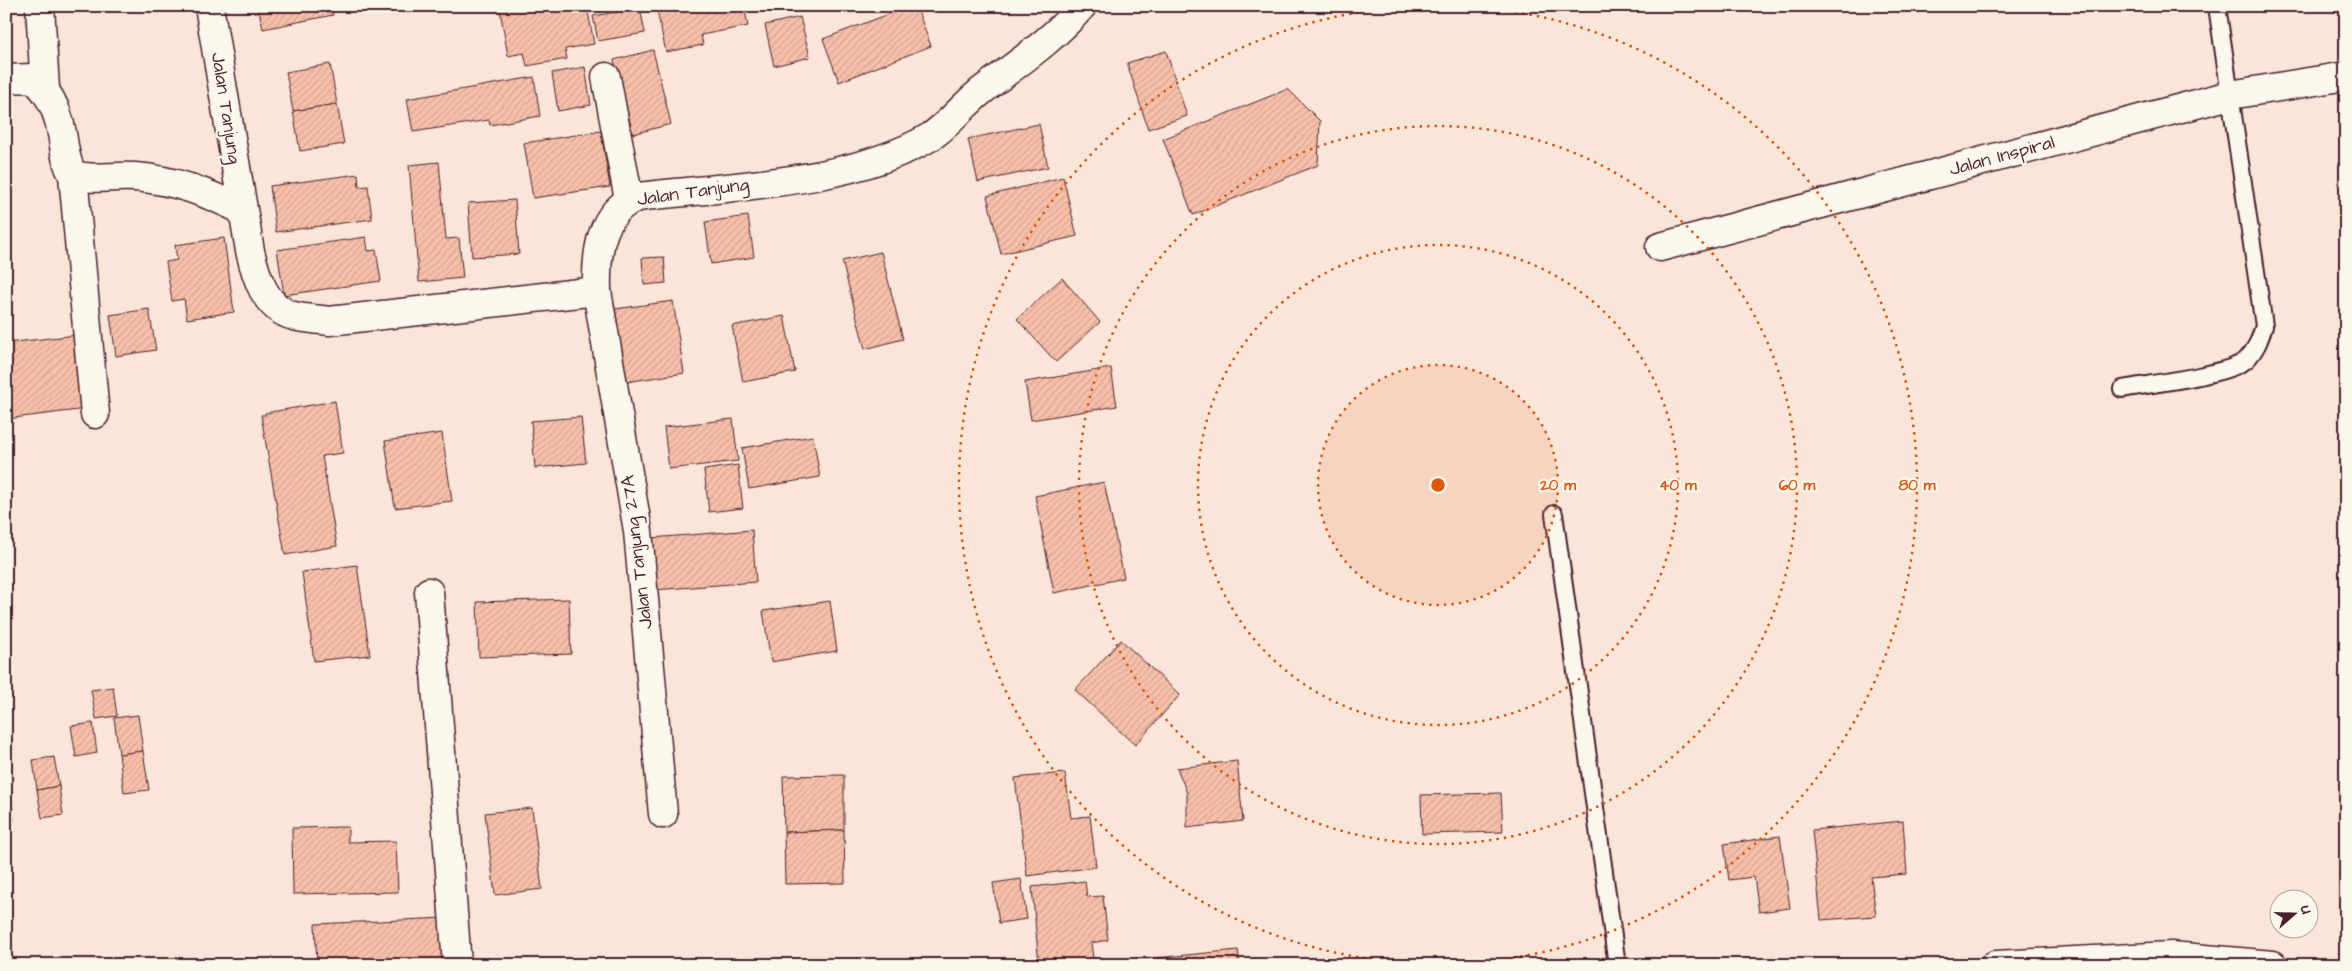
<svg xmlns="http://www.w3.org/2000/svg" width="2352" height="971" font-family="'Architects Daughter',sans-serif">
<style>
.building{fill:url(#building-hatch);stroke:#4a1f2b}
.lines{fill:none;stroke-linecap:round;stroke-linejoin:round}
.service-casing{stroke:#4a1f2b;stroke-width:20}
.minor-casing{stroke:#4a1f2b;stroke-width:31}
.service{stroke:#fbf7ec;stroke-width:16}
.minor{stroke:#fbf7ec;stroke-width:28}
.ring{fill:none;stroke:#e0560e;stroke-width:2.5;stroke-dasharray:2.5 5}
.labels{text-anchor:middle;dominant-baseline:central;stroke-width:4.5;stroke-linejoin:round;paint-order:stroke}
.street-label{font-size:19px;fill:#4a1f2b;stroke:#fbf7ec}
.centre{fill:#e0560e;stroke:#fbf7ec;stroke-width:2.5}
.ring-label{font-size:15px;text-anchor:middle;font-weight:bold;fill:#e0560e;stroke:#fbf7ec;stroke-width:4.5;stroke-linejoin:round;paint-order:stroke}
</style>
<defs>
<pattern id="building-hatch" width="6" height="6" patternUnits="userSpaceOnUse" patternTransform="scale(1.25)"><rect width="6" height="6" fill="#f7c0aa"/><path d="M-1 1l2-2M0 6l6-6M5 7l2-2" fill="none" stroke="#d5a592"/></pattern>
</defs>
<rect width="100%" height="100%" fill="#fae6d8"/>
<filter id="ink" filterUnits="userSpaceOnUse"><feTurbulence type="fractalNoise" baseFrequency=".02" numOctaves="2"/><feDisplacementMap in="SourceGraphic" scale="10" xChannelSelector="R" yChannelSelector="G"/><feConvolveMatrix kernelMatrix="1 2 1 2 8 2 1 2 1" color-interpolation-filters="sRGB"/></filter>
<g filter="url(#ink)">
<g class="building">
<polygon points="258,6 332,6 333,15 263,29"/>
<polygon points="523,6 587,6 594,44 565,49 567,59 527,66 524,53 508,56 500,10"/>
<polygon points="656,6 744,6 748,26 701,35 703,45 666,52"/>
<polygon points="910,6 916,6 931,46 839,82 823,39"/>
<polygon points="640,8 645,33 598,41 593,16"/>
<polygon points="800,17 810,57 774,66 765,25"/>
<polygon points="653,50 671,124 633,134 614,60"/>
<polygon points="1166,51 1187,116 1148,129 1127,63"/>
<polygon points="330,64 337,104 293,111 286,72"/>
<polygon points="585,67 591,105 558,111 552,73"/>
<polygon points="534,77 540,116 490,125 489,120 413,132 407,99"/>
<polygon points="1288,89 1320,121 1318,165 1193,215 1163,139"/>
<polygon points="337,104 344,144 300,151 293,111"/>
<polygon points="1039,124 1048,167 978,182 968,139"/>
<polygon points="601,131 610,187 533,198 524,143"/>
<polygon points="439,162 446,239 459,238 463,278 419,282 409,165"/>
<polygon points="358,174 359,187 368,186 372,219 276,232 270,186"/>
<polygon points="1063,177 1077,236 1001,254 987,196"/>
<polygon points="515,200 519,254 472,257 468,203"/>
<polygon points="748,216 754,257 711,264 705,222"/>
<polygon points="366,237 368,251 376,250 381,281 284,295 277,250"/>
<polygon points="224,238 234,312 187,319 184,299 172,301 166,262 177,260 175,245"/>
<polygon points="881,252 903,339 865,349 842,261"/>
<polygon points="664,257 666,283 644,285 642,258"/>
<polygon points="1062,278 1100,322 1056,362 1017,319"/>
<polygon points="673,301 684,373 626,382 615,309"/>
<polygon points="149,309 156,350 116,356 110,315"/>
<polygon points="784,316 795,372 743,382 732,326"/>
<polygon points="77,335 86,409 6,419 6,343"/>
<polygon points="1111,368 1117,406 1031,420 1025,382"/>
<polygon points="335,401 343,453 322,456 337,546 285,555 261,415 265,415 265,413"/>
<polygon points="581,417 586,463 535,468 531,421"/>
<polygon points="733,419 738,461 669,469 664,427"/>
<polygon points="442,433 452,501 395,508 385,441"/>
<polygon points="813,436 820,477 749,489 742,448"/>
<polygon points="738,465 743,508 709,512 704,470"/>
<polygon points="1104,482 1124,578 1054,593 1035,496"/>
<polygon points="752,530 756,582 654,590 651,538"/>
<polygon points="357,565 370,655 314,661 302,572"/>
<polygon points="569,599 571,654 479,657 477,602"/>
<polygon points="830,601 837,651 771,662 763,611"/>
<polygon points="1121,640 1180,695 1135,745 1075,690"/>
<polygon points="113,687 117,716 96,719 91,690"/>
<polygon points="138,715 143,751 119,754 114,718"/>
<polygon points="93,723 97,753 76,757 71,726"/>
<polygon points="143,751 149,790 124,793 119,754"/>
<polygon points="54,757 59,786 37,790 33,760"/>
<polygon points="1237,761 1243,821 1187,828 1187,793 1177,768"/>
<polygon points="8,762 14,821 6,822 6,763"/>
<polygon points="1065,773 1071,818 1090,816 1096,867 1027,876 1015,778"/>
<polygon points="844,775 844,830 784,832 783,776"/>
<polygon points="59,786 63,815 42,818 37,790"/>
<polygon points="1501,793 1503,832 1422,834 1421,795"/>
<polygon points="532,808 542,889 495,895 485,813"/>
<polygon points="1903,821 1907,874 1871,877 1876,916 1821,920 1812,830"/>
<polygon points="348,827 348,842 396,841 398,892 293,894 292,828"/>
<polygon points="844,830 845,883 785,884 784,832"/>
<polygon points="1780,836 1790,908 1759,912 1754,877 1729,880 1724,844"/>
<polygon points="1021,879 1027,919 999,923 993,883"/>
<polygon points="1085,881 1087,897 1103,896 1108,940 1091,943 1094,965 1039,965 1032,887"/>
<polygon points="445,918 447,965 317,965 315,924"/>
<polygon points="1238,950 1240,965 1114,965 1113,962"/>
<polygon points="523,961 523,965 472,965"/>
</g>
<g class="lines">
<defs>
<g id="service">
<path d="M 2122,389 C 2148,384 2229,375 2246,360 C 2256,350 2260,339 2264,326 L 2217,6"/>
<polyline points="1554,514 1617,965"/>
</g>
<g id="minor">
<polyline points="40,6 45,88"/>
<path d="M 209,6 L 250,251 C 256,276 265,309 294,316 C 305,319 318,319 329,321 L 597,291"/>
<polyline points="606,77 629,200"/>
<path d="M 6,79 L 33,78 C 49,92 57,109 61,129 C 65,146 64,160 73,175 C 95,181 113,175 135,177 C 174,180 208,193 242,210"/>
<polyline points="73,175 95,414"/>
<polyline points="1660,247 2230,95 2346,76"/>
<polyline points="429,592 457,965"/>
<path d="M 663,814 L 638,531 L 597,291 C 596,255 599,211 638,197 C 729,186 850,184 930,137 C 949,125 965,103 984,89 C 1018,63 1054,39 1082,6"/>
<polyline points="1995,965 2171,956 2273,965"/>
</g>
</defs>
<use href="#service" class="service-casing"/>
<use href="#minor" class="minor-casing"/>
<use href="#service" class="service"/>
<use href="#minor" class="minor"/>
</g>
</g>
<circle cx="1438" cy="485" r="120" fill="#e0560e" fill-opacity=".12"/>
<g class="ring">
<circle cx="1438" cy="485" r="120"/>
<circle cx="1438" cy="485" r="240"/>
<circle cx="1438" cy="485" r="359"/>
<path d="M1455 6A479 479 0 1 1 1421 6"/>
</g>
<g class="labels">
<g class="street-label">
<text transform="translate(226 108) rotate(81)">Jalan Tanjung</text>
<text transform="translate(2002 156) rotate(-15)">Jalan Inspiral</text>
<text transform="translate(693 192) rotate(-8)">Jalan Tanjung</text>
<text transform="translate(637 552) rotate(-97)">Jalan Tanjung 27A</text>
</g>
</g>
<circle cx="1438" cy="485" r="8" class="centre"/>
<g class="ring-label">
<text x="1558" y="490">20 m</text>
<text x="1678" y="490">40 m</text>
<text x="1797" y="490">60 m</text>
<text x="1917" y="490">80 m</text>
</g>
<rect width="2352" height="971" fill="none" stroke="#fbf7ec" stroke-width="25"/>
<rect x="12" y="12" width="2327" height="946" fill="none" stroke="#4a1f2b" stroke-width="2" filter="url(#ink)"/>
<g transform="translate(2294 914) rotate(70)"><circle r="24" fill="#fbf7ec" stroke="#b4a19f"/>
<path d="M0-4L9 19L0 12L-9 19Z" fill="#4a1f2b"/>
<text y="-8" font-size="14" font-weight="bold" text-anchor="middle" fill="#4a1f2b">U</text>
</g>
</svg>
